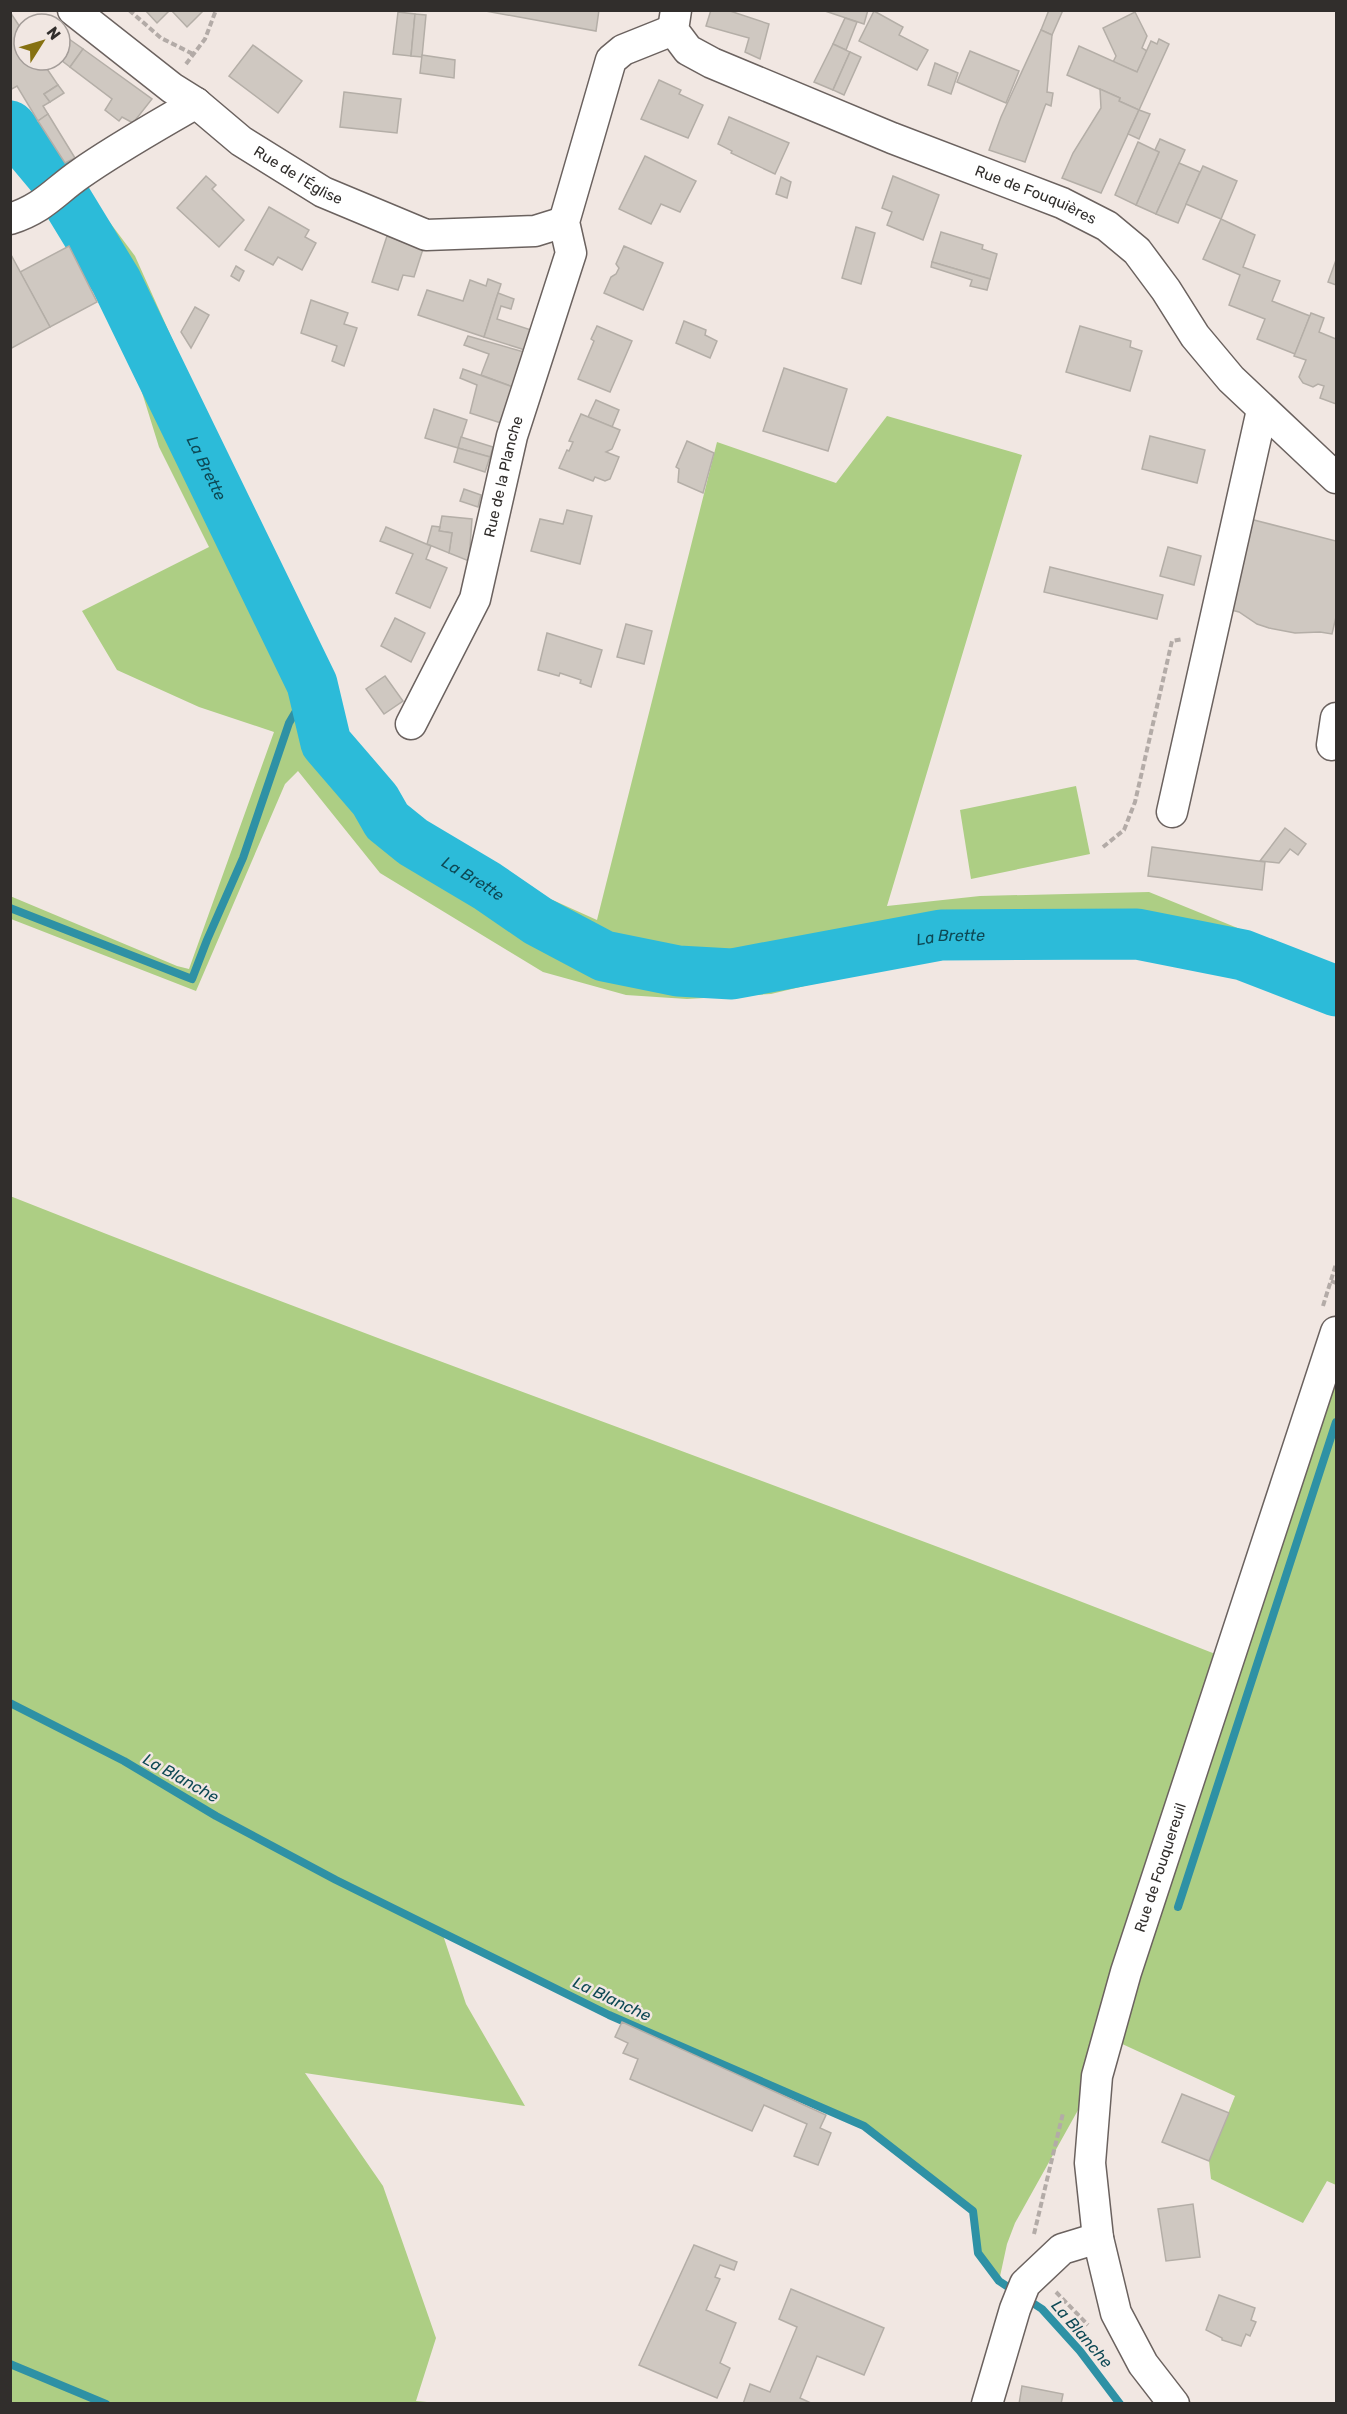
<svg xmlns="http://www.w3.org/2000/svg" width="1347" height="2414" font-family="Rubik,sans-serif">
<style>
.green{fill:#adce84}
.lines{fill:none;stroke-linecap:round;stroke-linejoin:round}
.stream{stroke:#2e91a5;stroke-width:8}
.river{stroke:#2cbbd9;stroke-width:51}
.building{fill:#cfc8c1;stroke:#b4aea7;stroke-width:1.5}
.minor-casing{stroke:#6b625f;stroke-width:33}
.path{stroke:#b3aba7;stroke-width:4;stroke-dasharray:6 3;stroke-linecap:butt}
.minor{stroke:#fff;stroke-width:30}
.labels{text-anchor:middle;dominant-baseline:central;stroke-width:5;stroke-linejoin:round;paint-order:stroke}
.street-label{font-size:15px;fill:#312e2c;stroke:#f1e7e2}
.water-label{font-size:16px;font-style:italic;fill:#0d4854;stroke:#f1e7e2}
</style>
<rect width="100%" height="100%" fill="#f1e7e2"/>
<g class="green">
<polygon points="11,102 19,103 65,171 93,200 135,256 204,410 213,452 299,632 334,716 376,781 427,825 526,888 597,920 717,442 836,483 887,416 1022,455 887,906 980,896 1149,892 1336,968 1336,1014 1256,984 1145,950 953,954 892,965 771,994 687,999 626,995 543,972 380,873 298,771 285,784 196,991 11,919 10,896 177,966 189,969 274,732 199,707 117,670 82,611 209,547 159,447 140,386 72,227 11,144"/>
<polygon points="1076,786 1090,854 971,879 960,810"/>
<path d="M 10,1196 C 414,1357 824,1499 1228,1659 L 1336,1332 L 1336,2185 L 1327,2181 L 1303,2223 L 1211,2179 L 1209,2161 L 1235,2096 L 1107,2037 L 1097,2076 L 1015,2223 L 1007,2244 L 999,2281 L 978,2253 L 973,2211 L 864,2126 L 622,2022 L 442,1932 L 466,2004 L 525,2106 L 305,2073 L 383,2186 L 436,2338 L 416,2401 L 438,2403 L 11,2403 Z"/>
</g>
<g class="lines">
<g class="stream">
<polyline points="10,908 192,979 207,940 243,858 289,723 312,684"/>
<polyline points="10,1703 124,1761 216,1816 336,1880 609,2015 864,2126 973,2211 978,2253 999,2281 1042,2309 1080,2351 1120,2404"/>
<polyline points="1178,1907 1336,1422"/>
<polyline points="10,2364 106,2404"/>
</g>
<path class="river" id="s1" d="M 10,126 L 52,176 L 116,281 L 312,684 L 326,743 L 375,800 L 387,821 L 413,842 L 487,886 L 538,921 L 604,956 L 678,971 L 732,974 L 941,935 L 1137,934 L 1243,955 L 1336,991"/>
</g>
<g class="building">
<polygon points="145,10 170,10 157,23"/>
<polygon points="171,10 204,10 187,27"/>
<polygon points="480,10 599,10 596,31"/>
<polygon points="711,10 727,10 769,24 760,59 745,52 749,38 706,26"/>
<polygon points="822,10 868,10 864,24"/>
<polygon points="1049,10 1063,10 1052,35 1041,30"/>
<polygon points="874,11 903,27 899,35 928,50 917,70 859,41"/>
<polygon points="10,12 24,33 24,60 41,60 58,85 44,94 50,102 43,106 48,114 38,121 17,86 10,90"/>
<polygon points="398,12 415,14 411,56 393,54"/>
<polygon points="1135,12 1147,36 1142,48 1147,51 1137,72 1113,62 1116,56 1103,28"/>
<polygon points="415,14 426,15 422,57 411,56"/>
<polygon points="845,18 857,22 846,50 833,44"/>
<polygon points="1041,30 1052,35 1047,92 1053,93 1051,106 1046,104 1045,106 1025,162 989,150 1001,117"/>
<polygon points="69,39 83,49 70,67 61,60 60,55 60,52"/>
<polygon points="1159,39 1169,44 1139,110 1119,101 1120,98 1067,75 1079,46 1137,72 1151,41 1157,44"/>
<polygon points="833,44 850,52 833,90 814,82"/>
<polygon points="253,45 302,81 278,113 229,76"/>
<polygon points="83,49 152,99 133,123 122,117 119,121 105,110 112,99 70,67"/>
<polygon points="970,51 1019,71 1006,103 957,82"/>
<polygon points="850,52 861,57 844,95 833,90"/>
<polygon points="422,55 455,60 454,78 420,73"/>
<polygon points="935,63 958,73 951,94 928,85"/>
<polygon points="659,80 681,90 679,94 703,105 688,138 641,119"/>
<polygon points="58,85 64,93 50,102 44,94"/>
<polygon points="1100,89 1120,98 1119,101 1139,110 1101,193 1062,178 1073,153 1101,108"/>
<polygon points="344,92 401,99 397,133 340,127"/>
<polygon points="1139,110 1150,114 1139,139 1128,134"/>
<polygon points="48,114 75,158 65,163 38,121"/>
<polygon points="729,117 789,143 775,174 731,153 732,151 718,144"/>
<polygon points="1160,139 1185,150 1156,214 1136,205 1159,152 1155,150"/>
<polygon points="1138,142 1159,152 1136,205 1115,195"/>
<polygon points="645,156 696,181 680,212 661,204 651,224 619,209"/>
<polygon points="1179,163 1200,172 1178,223 1156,214"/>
<polygon points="1203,166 1237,181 1221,219 1186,204"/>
<polygon points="206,176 216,185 212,189 244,220 219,247 177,208"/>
<polygon points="893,176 939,195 923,240 887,225 892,212 882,208"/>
<polygon points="781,177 791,182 787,198 776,194"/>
<polygon points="269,207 309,230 305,237 316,243 302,270 278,257 273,265 245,250"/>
<polygon points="1221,219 1255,235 1243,267 1280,281 1272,301 1310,316 1295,354 1257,339 1265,319 1229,305 1240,275 1203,259"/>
<polygon points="856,227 875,233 861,284 842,278"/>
<polygon points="941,232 983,245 982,249 997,254 990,279 932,262"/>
<polygon points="387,236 423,249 414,277 403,275 398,290 372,282"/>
<polygon points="69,246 97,302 50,327 20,272"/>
<polygon points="624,246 663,263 643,310 604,293 611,277 616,274 619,268 616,264"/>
<polygon points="10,253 50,327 10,349"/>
<polygon points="1336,260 1336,285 1328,282"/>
<polygon points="932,262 990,279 987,290 970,286 972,280 931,267"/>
<polygon points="236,266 244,271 239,281 231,276"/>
<polygon points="488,279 501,284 484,337 418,315 427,290 463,301 470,280 486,286"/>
<polygon points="498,293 514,299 511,309 501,306 497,319 531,330 525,350 484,337"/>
<polygon points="311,300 348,313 344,324 357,328 344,366 332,361 337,346 301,333"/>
<polygon points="195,307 209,315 191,348 181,332"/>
<polygon points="1311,313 1324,318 1319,332 1336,339 1336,404 1320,398 1324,386 1318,384 1313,387 1303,383 1299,377 1306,360 1294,356"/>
<polygon points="684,321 706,330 705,335 717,341 710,358 676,343"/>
<polygon points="597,326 632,341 610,392 578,379 594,341 591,339"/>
<polygon points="1080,326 1131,341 1130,347 1142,351 1130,391 1066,372"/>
<polygon points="468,336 524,352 513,387 481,375 489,354 464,345"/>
<polygon points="784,368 847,389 828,451 763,431"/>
<polygon points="463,369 513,387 501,423 470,413 477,385 460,378"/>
<polygon points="596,400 619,410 612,427 588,417"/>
<polygon points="434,409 467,420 458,448 425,438"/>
<polygon points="581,414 620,430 612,449 606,452 619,457 610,479 605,481 595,477 593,481 559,468 567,450 569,451 573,442 569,441"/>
<polygon points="1150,436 1205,450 1197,483 1142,469"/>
<polygon points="461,437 493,447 490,457 458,448"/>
<polygon points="687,441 714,453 703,493 678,482 679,469 676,467"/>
<polygon points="458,448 490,457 485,472 454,462"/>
<polygon points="464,489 481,495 478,507 460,501"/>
<polygon points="567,510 592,516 580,564 531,551 540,519 563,524"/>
<polygon points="442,516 472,519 469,561 449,553 452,533 439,531"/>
<polygon points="1250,519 1336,541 1336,617 1332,634 1320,632 1295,633 1269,628 1257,624 1239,612 1227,609"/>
<polygon points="432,526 440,527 439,531 452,533 449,553 427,544"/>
<polygon points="386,527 431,546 426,559 447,568 430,608 396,593 413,554 380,541"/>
<polygon points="1168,547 1201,556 1194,585 1160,576"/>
<polygon points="1050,567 1163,595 1157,619 1044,592"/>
<polygon points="395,618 425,633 411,662 381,646"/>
<polygon points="626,624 652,631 644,664 617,657"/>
<polygon points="547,633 602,650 591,687 580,683 581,680 560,673 559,676 538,670"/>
<polygon points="385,676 403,701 384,714 366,689"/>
<polygon points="1285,828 1306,844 1298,855 1290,849 1279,863 1260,861"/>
<polygon points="1152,847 1265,862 1262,890 1148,876"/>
<polygon points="622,2022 826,2115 820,2128 831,2133 818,2165 794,2156 807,2124 764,2105 752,2131 630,2079 638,2059 623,2053 628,2043 615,2037"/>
<polygon points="1182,2094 1229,2113 1209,2161 1162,2142"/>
<polygon points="1193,2204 1200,2257 1166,2261 1158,2209"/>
<polygon points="694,2245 737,2262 734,2270 720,2265 715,2277 720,2279 706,2310 736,2323 720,2363 730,2368 717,2398 639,2365"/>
<polygon points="791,2289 884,2328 864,2375 817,2356 800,2398 813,2404 743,2404 750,2384 770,2392 797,2327 779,2319"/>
<polygon points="1219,2295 1255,2308 1251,2320 1256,2322 1250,2336 1246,2334 1241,2346 1222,2340 1222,2338 1206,2330"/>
<polygon points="1022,2386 1063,2394 1061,2404 1019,2404"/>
</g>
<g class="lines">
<defs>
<g id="minor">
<path id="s2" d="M 73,10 L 172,88 L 196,103 L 241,141 L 323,192 L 426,235 L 535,231 L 564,222"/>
<path id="s3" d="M 676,10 L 673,30 L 688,50 L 712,63 L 892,138 L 1062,203 L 1107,226 L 1137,251 L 1166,290 L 1195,336 L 1231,379 L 1336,478"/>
<path d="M 10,219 C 44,208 54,192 80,174 C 117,148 157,126 196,103"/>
<path id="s4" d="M 411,724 L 475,599 L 512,436 L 571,253 L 564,222 L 611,60 L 623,50 L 673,30"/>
<polyline points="1332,745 1336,718"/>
<polyline points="1172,812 1262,410"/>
<polyline points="987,2404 1015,2309 1025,2284 1062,2249 1098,2238"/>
<path id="s5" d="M 1174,2404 L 1143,2364 L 1116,2313 L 1098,2238 L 1090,2163 L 1097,2076 L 1126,1972 L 1336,1332"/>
</g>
</defs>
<use href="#minor" class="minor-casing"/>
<g class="path">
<polyline points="129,10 161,38 193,54"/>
<polyline points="186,64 205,39 216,10"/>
<polyline points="1103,847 1124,830 1135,802 1172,641 1183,639"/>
<polyline points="1331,1281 1336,1283"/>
<polyline points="1323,1306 1336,1264"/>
<polyline points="1034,2234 1063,2113"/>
<polyline points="1056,2292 1088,2325"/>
</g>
<use href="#minor" class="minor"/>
</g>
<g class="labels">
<g class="street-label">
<text stroke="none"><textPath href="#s2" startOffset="280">Rue de l'Église</textPath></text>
<text stroke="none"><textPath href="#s3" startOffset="422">Rue de Fouquières</textPath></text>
<text stroke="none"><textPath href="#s4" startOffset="266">Rue de la Planche</textPath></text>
<text stroke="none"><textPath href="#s5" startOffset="566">Rue de Fouquereuil</textPath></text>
</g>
<g class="water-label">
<text stroke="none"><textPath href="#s1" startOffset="396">La Brette</textPath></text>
<text stroke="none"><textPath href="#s1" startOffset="900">La Brette</textPath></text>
<text stroke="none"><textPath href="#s1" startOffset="1404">La Brette</textPath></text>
<text transform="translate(181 1778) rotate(29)">La Blanche</text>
<text transform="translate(612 1999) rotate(25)">La Blanche</text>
<text transform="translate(1082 2334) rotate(49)">La Blanche</text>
</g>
</g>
<rect width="1347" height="2414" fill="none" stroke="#312e2c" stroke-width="24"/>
<g transform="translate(42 42) rotate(53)"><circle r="28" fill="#f1e7e2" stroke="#a49d99" stroke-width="1.5"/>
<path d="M0-4.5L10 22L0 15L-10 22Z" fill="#867111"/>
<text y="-9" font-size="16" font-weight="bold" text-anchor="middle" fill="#312e2c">N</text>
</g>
</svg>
